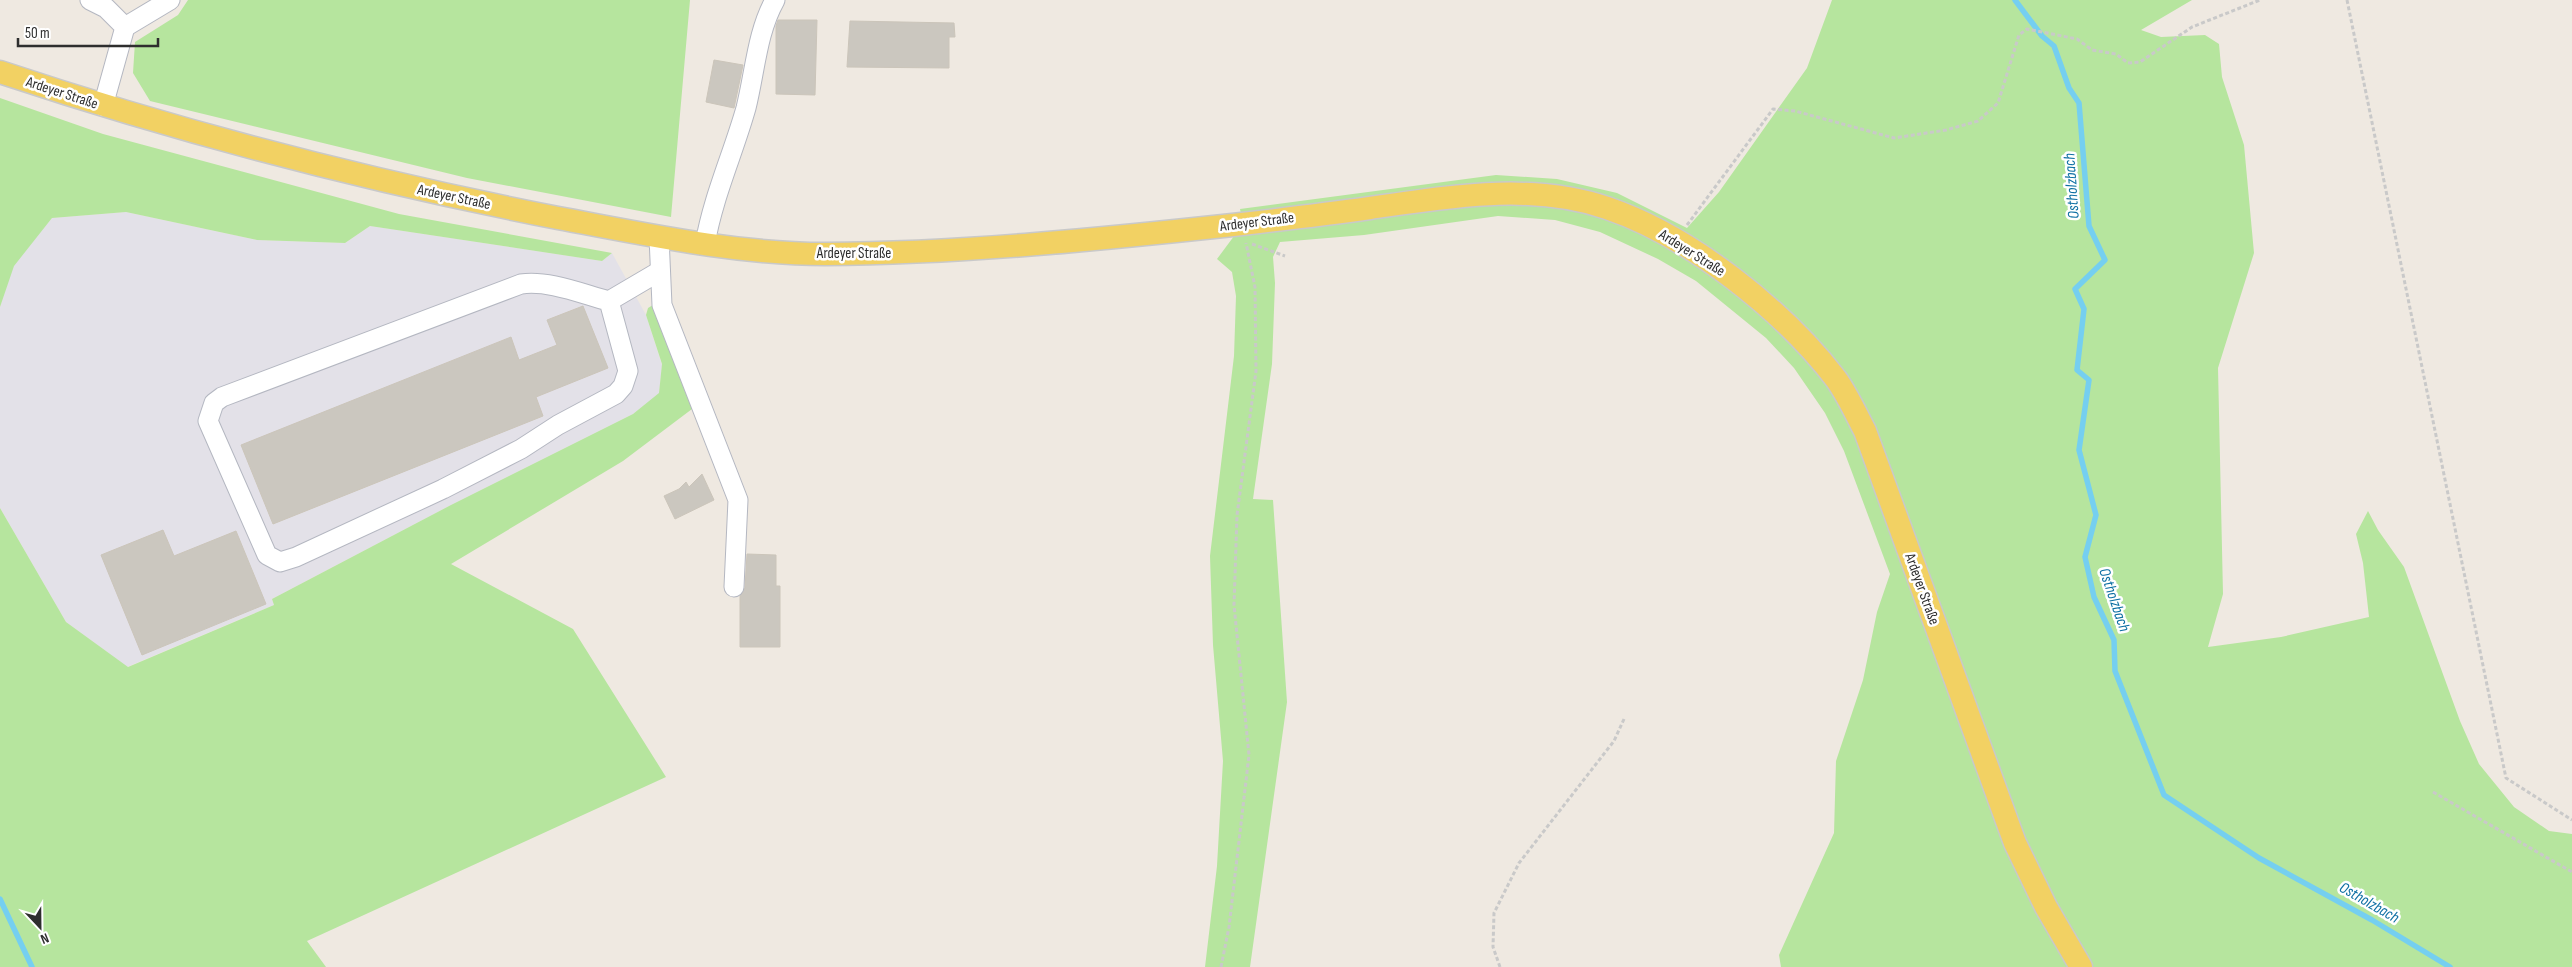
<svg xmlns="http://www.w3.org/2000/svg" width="2572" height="967" font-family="'Sofia Sans Condensed',sans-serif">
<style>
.industrial{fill:#e3e1e8}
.green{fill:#b6e59e}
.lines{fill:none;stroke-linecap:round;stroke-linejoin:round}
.stream{stroke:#75cff0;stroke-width:5.5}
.building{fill:#cbc7bf;stroke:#cbc5ba}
.minor-casing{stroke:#b4b7c1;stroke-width:21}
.major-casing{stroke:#c9c9c9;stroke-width:25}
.path{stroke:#c9c9c9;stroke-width:3;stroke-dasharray:4 2.5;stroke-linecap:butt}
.minor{stroke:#fff;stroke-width:19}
.major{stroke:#f2d163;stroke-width:22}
.labels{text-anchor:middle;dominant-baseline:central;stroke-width:5;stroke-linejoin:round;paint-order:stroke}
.street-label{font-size:15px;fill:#2e2e2e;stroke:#fff}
.water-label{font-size:16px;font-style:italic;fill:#0d6fa3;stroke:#fff}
</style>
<rect width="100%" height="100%" fill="#efe9e1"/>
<polygon class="industrial" points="126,212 257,240 345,243 370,226 602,261 612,253 646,315 662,365 659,394 633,414 451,505 272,599 274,605 127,667 66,622 0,508 0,307 13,266 52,218"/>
<g class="green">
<polygon points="188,0 690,0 671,217 467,178 150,101 133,73 135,42 178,15"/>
<polygon points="1832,0 2192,0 2141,30 2161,37 2205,35 2219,44 2222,77 2244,145 2254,253 2218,368 2223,594 2208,647 2281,637 2369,617 2363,563 2356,534 2368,511 2378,530 2404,567 2460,721 2479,764 2514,807 2549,831 2572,834 2572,967 1781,967 1779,955 1834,833 1836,761 1863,680 1877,612 1890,574 1844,451 1825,413 1794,368 1766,338 1696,281 1658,259 1600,232 1555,220 1498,216 1364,235 1280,242 1273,257 1275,283 1272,364 1253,499 1273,500 1287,702 1250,967 1205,967 1217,866 1223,761 1213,645 1210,556 1234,356 1236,296 1232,272 1217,259 1243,224 1240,209 1496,175 1557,179 1617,193 1687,228 1719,192 1807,68"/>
<polygon points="0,98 103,134 399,214 612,253 602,261 370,226 345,243 257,240 126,212 52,218 14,266 0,307"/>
<polygon points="653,305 696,406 623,461 451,564 573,629 666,777 307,941 326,967 0,967 0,508 66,622 128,667 274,605 272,599 451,505 633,414 659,393 662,364 646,315 648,308"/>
</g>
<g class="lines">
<g class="stream">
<polyline points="2015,0 2042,36 2054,46 2069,88 2079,103 2089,226 2105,260 2075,289 2084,309 2077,370 2089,380 2079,450 2096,515 2085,557 2094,597 2114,640 2115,671 2164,795 2259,858 2372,920 2450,967"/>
<polyline points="0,899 32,967"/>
</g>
</g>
<g class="building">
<polygon points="778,20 817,20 815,95 776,94 776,26"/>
<polygon points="850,21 954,23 955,37 949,37 949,68 847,67"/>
<polygon points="714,60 743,65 734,108 706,102"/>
<polygon points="583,306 608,368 536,397 543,416 273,524 241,445 511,337 519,360 557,345 547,320"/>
<polygon points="702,474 714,500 675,519 664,496 679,489 686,482 689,487"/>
<polygon points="163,530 174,556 236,531 266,604 142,655 101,555"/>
<polygon points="747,554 776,555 776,586 780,586 780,647 740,647 740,596 745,588"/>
</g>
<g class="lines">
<defs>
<g id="minor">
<polyline points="90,0 106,8 125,27 103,106"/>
<polyline points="125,27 170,0"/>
<polyline points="659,237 662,305 738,500 734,587"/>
<path d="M 705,244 C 713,197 733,154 746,108 C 755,72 757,32 775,0"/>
<path d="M 609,301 C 582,294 549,280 521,284 L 222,397 L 214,403 L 208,421 L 267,555 L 280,562 L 296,557 L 443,489 L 521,449 L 558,425 L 616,394 L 623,386 L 628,371 L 609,301 L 660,271"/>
</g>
<path id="major" d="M 0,72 C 183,133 369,181 558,218 C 645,234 736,254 825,254 C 964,253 1103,239 1242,224 C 1285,219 1327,214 1370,208 C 1448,197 1531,182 1607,208 C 1690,236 1783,310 1836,379 C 1847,394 1856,414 1865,431 L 2015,843 L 2046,907 L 2081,967"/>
</defs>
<use href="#minor" class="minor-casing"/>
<use href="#major" class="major-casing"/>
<g class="path">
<polyline points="2347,0 2506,778 2572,820"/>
<polyline points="1687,225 1773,109 1795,111 1894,138 1946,130 1978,121 1998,103 2019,35 2027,29 2077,39 2092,50 2116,54 2128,63 2140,62 2192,27 2260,0"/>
<polyline points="1252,244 1285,256"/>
<polyline points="2433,792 2572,872"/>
<polyline points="1221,967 1229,927 1249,755 1234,605 1237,515 1256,371 1255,287 1246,243"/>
<polyline points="1500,967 1493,947 1494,913 1519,863 1614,741 1624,719"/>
</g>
<use href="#minor" class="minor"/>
<use href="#major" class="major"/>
</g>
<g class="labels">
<g class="street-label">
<text transform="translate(62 93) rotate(18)">Ardeyer Straße</text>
<text transform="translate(454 197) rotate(12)">Ardeyer Straße</text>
<text transform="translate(1257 222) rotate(-7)">Ardeyer Straße</text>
<text x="854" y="253">Ardeyer Straße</text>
<text transform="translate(1692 253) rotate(32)">Ardeyer Straße</text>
<text transform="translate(1922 589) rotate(70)">Ardeyer Straße</text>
</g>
<g class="water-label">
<text transform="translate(2072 186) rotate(-94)">Ostholzbach</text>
<text transform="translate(2114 600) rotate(71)">Ostholzbach</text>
<text transform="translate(2369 903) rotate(30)">Ostholzbach</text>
</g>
</g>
<g transform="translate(40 927) rotate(158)" stroke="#ffffff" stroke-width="4" paint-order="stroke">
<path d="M0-4L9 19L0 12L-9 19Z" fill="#2e2e2e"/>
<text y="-8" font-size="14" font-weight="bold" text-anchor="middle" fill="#2e2e2e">N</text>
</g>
<path d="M18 38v8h140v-8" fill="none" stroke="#2e2e2e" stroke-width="2.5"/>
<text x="25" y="38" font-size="15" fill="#2e2e2e" stroke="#ffffff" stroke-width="4" paint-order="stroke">50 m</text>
</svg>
